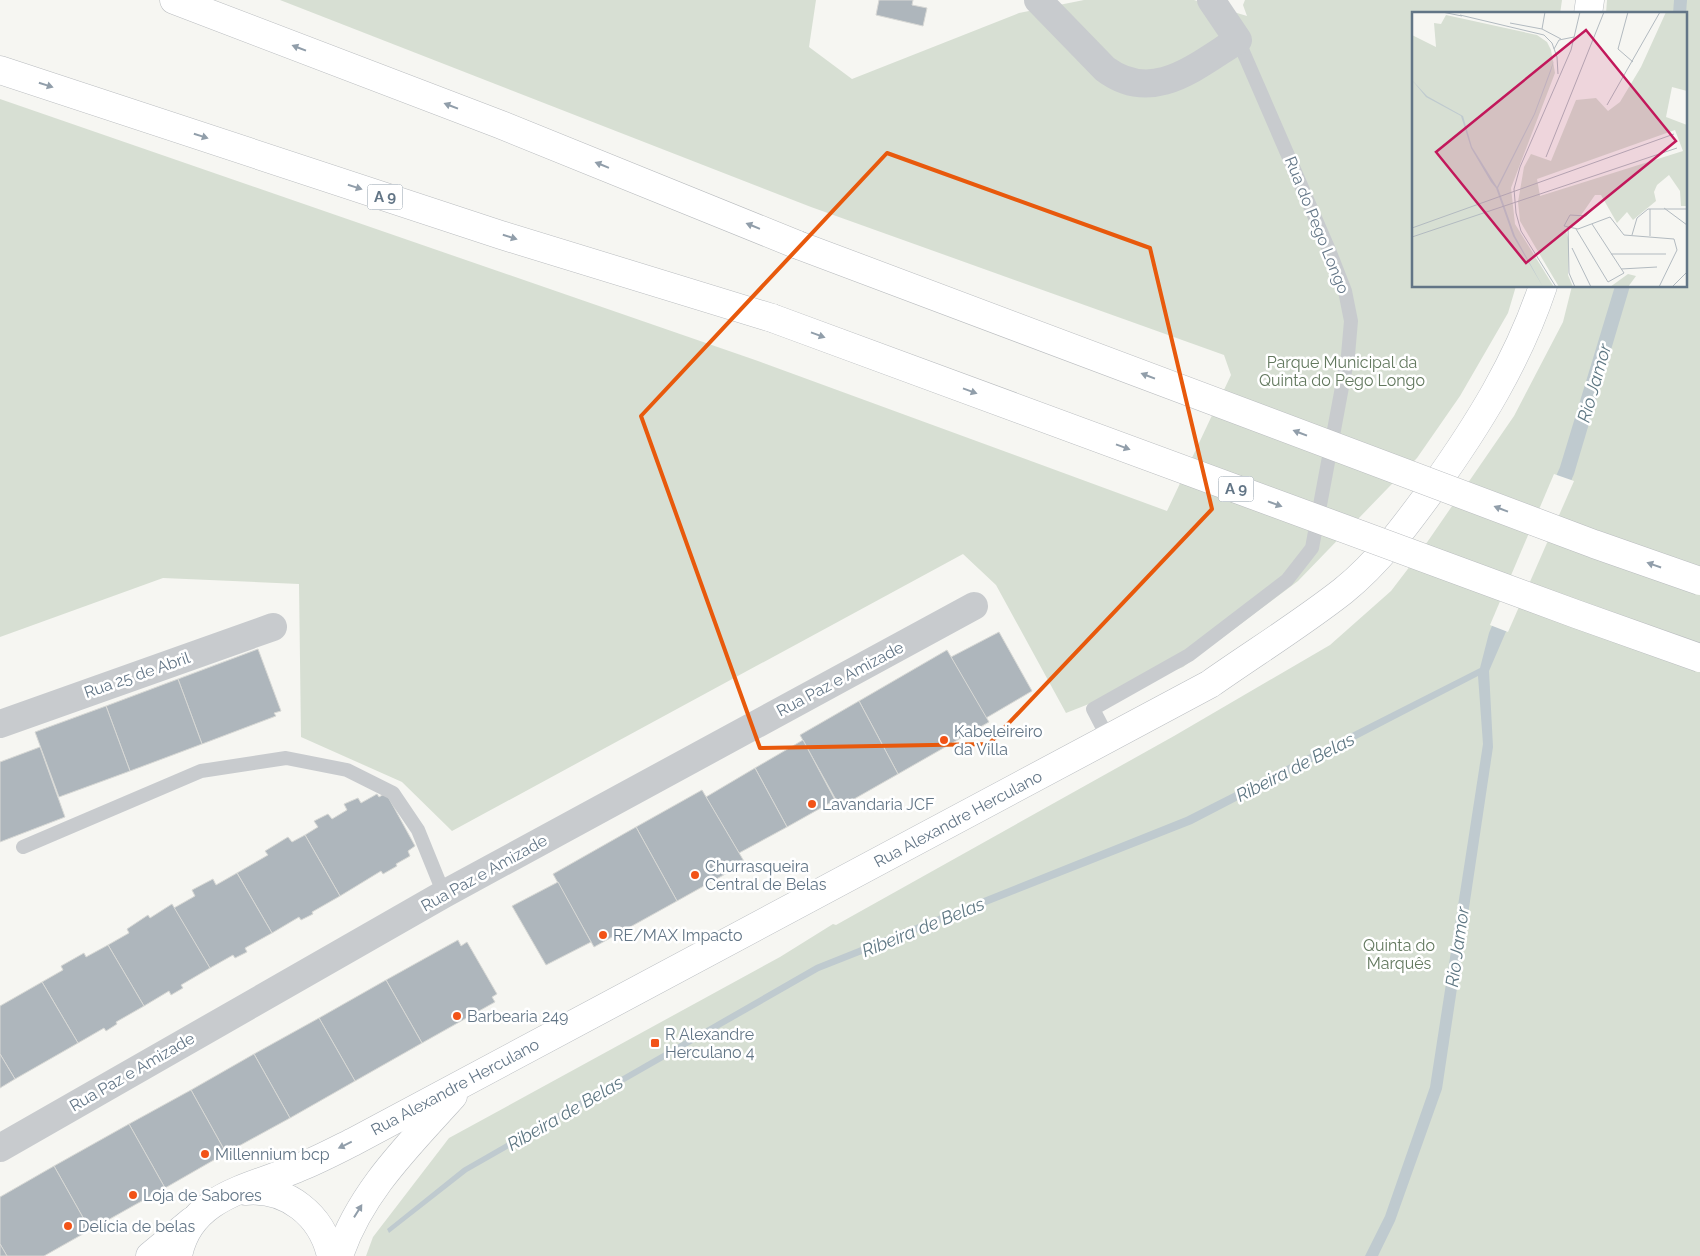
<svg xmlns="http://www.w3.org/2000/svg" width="1700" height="1256" font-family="Raleway,sans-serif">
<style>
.green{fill:#d7dfd3}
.water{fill:#bfcacf}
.pier{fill:#f6f6f2}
.building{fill:#aeb6bc;stroke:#d7d8d5}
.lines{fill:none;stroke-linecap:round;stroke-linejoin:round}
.secondary-casing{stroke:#b9bec3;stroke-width:29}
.primary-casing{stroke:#b8bcc0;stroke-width:29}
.highway-casing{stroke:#b9bcbf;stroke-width:29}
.lane{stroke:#c8cbce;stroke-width:14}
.street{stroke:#c8cbce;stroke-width:28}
.secondary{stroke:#fff;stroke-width:28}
.primary{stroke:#fff;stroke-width:28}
.highway{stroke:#fff;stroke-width:28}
.highway-bridge-casing{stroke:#b9bcbf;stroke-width:29;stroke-linecap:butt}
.highway-bridge{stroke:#fff;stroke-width:28}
.oneway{fill:#919eaa}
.marked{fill:none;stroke:#e8590c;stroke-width:4;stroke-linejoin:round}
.poi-dot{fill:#f25317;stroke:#fff;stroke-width:2}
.labels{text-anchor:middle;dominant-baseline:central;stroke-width:5;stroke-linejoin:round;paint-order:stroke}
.shield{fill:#fff;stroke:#919eaa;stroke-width:1}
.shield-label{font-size:15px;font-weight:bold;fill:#627586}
.street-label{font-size:16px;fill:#627586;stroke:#fff}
.park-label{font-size:16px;fill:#62785e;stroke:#fff}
.poi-label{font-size:16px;fill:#627586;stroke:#fff;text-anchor:start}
.water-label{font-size:18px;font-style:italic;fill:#5e7783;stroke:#fff}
.inset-road{fill:none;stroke:#b2bac0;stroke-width:1}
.view{fill:#c2185b;fill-opacity:0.15;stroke:#c2185b;stroke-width:2.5}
.inset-edge{fill:none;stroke:#627586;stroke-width:2.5}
</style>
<rect width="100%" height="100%" fill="#f6f6f2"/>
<g class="green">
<polygon points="280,0 816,0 809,47 852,79 1019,13 1084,0 1194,0 1247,16 1243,5 1245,0 1562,0 1560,14 1414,14 1414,286 1516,286 1508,313 1460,396 1417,458 1298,581 1183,667 1066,713 996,585 963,554 452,831 402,782 301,737 299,584 163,578 0,637 0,99 758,361 1167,511 1231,375 1224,355 811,207"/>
<polygon points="1607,0 1700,0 1700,1256 366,1256 373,1237 449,1138 780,957 833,924 836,925 1174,736 1330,645 1391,591 1417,557 1514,416 1563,322 1572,286 1686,286 1686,14 1606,14"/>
</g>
<g class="water">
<polygon points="1674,0 1687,0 1686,14 1673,14"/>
<polygon points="1615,286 1630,286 1574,474 1489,671 1493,747 1442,1089 1395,1221 1378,1256 1365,1256 1385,1216 1430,1087 1483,744 1478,676 1192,824 819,971 467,1172 389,1233 387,1229 463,1168 816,965 1186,817 1480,668 1489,633 1560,467"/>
</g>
<polygon class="pier" points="1554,474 1574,481 1508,632 1490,625"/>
<g class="building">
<polygon points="879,0 913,0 912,5 927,8 923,26 876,15"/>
<polygon points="999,632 1032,691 986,718 951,657"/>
<polygon points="258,649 281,711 274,713 276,716 202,744 178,679"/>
<polygon points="947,650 989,722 898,774 859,701"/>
<polygon points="178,679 202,744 130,771 106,706"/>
<polygon points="859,701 898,774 840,807 800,735"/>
<polygon points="106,706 130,771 59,797 35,732"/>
<polygon points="803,740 835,800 787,827 755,768"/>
<polygon points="40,747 65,817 0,842 0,762"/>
<polygon points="755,768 787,827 739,853 706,797"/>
<polygon points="702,790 745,863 677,901 636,827"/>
<polygon points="386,793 415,846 408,851 410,856 396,864 397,866 383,874 381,871 340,896 305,835 318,827 314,821 328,814 332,819 347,810 344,804 358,798 361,803 377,794 379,797"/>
<polygon points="636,827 677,901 594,947 553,874"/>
<polygon points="305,835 340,896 312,912 313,914 301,920 299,917 272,933 237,873 268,855 265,851 288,837 292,842"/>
<polygon points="237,873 272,933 245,948 247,952 235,958 233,955 210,968 174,908 195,896 192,890 213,879 216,885"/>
<polygon points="558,882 591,942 546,965 512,906"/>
<polygon points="172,904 210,968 181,985 183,988 171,995 169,991 144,1006 108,945 129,933 127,929 148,915 150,918"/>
<polygon points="458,940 461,946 467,942 497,994 492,997 495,1002 422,1043 386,980"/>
<polygon points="108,945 144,1006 116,1022 117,1024 106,1031 104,1028 78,1043 42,982 63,970 61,966 84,953 86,957"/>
<polygon points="386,980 422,1043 355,1081 319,1018"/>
<polygon points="42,982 78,1043 15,1079 0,1054 0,1006"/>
<polygon points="319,1018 355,1081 290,1118 254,1054"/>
<polygon points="0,1054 15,1079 0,1088"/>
<polygon points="254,1054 290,1118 226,1153 191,1090"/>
<polygon points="191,1090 226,1153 165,1188 129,1124"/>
<polygon points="129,1124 165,1188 90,1230 54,1166"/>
<polygon points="54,1166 90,1230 44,1256 7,1256 0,1244 0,1197"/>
<polygon points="0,1244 7,1256 0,1256"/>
</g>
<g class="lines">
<defs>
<polyline id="secondary" points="150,1256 192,1221"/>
<g id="primary">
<polyline points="1588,14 1590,0"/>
<path d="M 245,1191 C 287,1187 322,1215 331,1256"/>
<path d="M 178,1256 C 189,1196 250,1188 298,1168 C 316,1161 335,1151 353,1142 L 1210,684 C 1254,653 1301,624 1343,591 C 1379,562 1406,525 1433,488 C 1478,425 1518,361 1543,286"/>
<path d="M 339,1256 C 360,1192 409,1145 453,1096"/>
</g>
<g id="highway">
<polyline points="174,0 499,124 798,245"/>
<polyline points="0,70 501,235 772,318"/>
</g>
</defs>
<use href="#secondary" class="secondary-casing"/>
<use href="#primary" class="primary-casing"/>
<use href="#highway" class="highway-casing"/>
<g class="lane">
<polyline points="1108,738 1093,709 1189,655 1287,580 1312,548 1348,355 1351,321 1345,291 1329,250 1238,40"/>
<polyline points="23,847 201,771 286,758 347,770 393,793 418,830 444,894"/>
</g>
<g class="street">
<path d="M 1038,0 L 1105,69 C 1153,105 1196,66 1238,40 L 1211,0"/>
<polyline points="0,724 273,627"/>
<polyline points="0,1148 444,894 974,606"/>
</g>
<use href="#secondary" class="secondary"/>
<use href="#primary" class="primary"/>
<use href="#highway" class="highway"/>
<defs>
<g id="highway-bridge">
<polyline points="798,245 1594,544 1700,581"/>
<polyline points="772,318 1576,614 1700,658"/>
</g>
</defs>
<use href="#highway-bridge" class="highway-bridge-casing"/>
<use href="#highway-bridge" class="highway-bridge"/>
</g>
<defs><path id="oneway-solid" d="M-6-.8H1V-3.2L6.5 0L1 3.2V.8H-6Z" transform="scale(1.25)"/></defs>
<g class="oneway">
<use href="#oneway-solid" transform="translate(299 48) rotate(-159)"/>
<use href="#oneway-solid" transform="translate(46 85) rotate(18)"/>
<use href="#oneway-solid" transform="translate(451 106) rotate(-159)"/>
<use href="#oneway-solid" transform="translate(201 136) rotate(18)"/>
<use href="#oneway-solid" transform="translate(602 165) rotate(-158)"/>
<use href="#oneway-solid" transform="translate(355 187) rotate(18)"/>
<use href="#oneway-solid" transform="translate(753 226) rotate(-158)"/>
<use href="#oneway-solid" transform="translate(510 237) rotate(17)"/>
<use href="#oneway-solid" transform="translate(818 335) rotate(20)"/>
<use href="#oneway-solid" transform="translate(1148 376) rotate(-159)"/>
<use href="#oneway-solid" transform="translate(970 391) rotate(20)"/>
<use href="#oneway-solid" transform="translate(1300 433) rotate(-159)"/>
<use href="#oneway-solid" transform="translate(1123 447) rotate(20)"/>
<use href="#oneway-solid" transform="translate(1275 504) rotate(20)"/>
<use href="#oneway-solid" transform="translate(1501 509) rotate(-159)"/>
<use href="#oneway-solid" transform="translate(1654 565) rotate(-161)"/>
<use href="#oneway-solid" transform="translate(345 1145) rotate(154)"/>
<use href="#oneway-solid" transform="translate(358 1211) rotate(-58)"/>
</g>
<path class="marked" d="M 887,153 L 1150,248 L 1212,509 L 989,744 L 760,748 L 641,416 Z"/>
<g class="poi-dot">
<circle cx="944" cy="740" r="5"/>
<circle cx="812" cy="804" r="5"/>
<circle cx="695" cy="875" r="5"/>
<circle cx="603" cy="935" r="5"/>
<circle cx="457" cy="1016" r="5"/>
<rect x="650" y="1038" width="10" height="10" rx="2.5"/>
<circle cx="205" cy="1154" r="5"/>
<circle cx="133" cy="1195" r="5"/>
<circle cx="68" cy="1226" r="5"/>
</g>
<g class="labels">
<g class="shield">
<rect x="367.5" y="184.5" width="35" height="25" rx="4"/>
<rect x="1218.5" y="476.5" width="35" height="25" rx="4"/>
</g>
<g class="shield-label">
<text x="385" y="197">A 9</text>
<text x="1236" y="489">A 9</text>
</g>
<g class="street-label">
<text transform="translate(1317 225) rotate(68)">Rua do Pego Longo</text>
<text transform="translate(137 675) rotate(-19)">Rua 25 de Abril</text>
<text transform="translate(840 679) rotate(-28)">Rua Paz e Amizade</text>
<text transform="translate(958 819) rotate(-28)">Rua Alexandre Herculano</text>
<text transform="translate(484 873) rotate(-29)">Rua Paz e Amizade</text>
<text transform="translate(132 1072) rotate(-30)">Rua Paz e Amizade</text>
<text transform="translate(455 1087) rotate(-28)">Rua Alexandre Herculano</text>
</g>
<g class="park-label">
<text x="1342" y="362">Parque Municipal da<tspan x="1342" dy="18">Quinta do Pego Longo</tspan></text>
<text x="1399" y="945">Quinta do<tspan x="1399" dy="18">Marquês</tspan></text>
</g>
<g class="poi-label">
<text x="954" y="731">Kabeleireiro<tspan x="954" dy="18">da Villa</tspan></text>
<text x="822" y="804">Lavandaria JCF</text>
<text x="705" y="866">Churrasqueira<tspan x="705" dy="18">Central de Belas</tspan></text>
<text x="613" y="935">RE/MAX Impacto</text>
<text x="467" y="1016">Barbearia 249</text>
<text x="665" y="1034">R Alexandre<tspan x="665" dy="18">Herculano 4</tspan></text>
<text x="215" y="1154">Millennium bcp</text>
<text x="143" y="1195">Loja de Sabores</text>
<text x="78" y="1226">Delícia de belas</text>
</g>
<g class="water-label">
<text transform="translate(1594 383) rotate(-74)">Rio Jamor</text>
<text transform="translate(1295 767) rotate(-27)">Ribeira de Belas</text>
<text transform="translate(923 927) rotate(-22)">Ribeira de Belas</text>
<text transform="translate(1457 947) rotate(-82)">Rio Jamor</text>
<text transform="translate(565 1113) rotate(-30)">Ribeira de Belas</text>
</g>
</g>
<g transform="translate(1412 12)">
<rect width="275" height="275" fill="#f6f6f2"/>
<path d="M 254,0 L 275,0 L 275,79 L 260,75 L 254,105 L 275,113 L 275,194 L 269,194 L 268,179 L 257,163 L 245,173 L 242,180 L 244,189 L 221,208 L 215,200 L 205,211 L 189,183 L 183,183 L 163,212 L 153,217 L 157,228 L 156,263 L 161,275 L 147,275 L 108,209 L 106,190 L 112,155 L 119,142 L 139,149 L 164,88 L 184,86 L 196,99 L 208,90 L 229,55 ZM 263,118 L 271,139 L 128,184 L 125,167 ZM 34,3 L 125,23 L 135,30 L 139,38 L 143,61 L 99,176 L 103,212 L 142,275 L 0,275 L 0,23 L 24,35 L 22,11 L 29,12 ZM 216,262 L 224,264 L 216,275 L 198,275 Z" fill="#d7dfd3" fill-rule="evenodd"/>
<path d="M 142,48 L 139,59 L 123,102 L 86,176 L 103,224 L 131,275 L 101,224 L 84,176 L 79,170 L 59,136 L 49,104 L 14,85 L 0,68 L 15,84 L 51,104 L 60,135 L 85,175 L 122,102 Z" fill="#bfcacf"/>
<path class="inset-road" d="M 30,0 L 50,4M 216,0 L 206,37 L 221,50M 48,3 L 132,23 L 140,31 L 145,45 L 146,62M 98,11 L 130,17 L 149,27M 130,17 L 133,0M 142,37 L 147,28 L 162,25M 195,93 L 248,0M 134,145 L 192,0M 252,196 L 275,213M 238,197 L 238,224M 180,198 L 174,204 L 158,203 L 152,214 L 166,217 L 198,205 L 212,223 L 262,227 L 265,238 L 247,275M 156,215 L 157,261 L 163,275M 0,216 L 262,122M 164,217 L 196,270 L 212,261 L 180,212M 220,223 L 225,206 L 236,197 L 275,197M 0,225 L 265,136M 160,236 L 179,275M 199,242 L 254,242M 209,257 L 245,255M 144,275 L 109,219 L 104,201 L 102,177 L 108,155 L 159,38 L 168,0M 260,275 L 274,261"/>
<path class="view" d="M 174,18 L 264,129 L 114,251 L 24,140 Z"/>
<rect width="275" height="275" class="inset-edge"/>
</g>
</svg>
